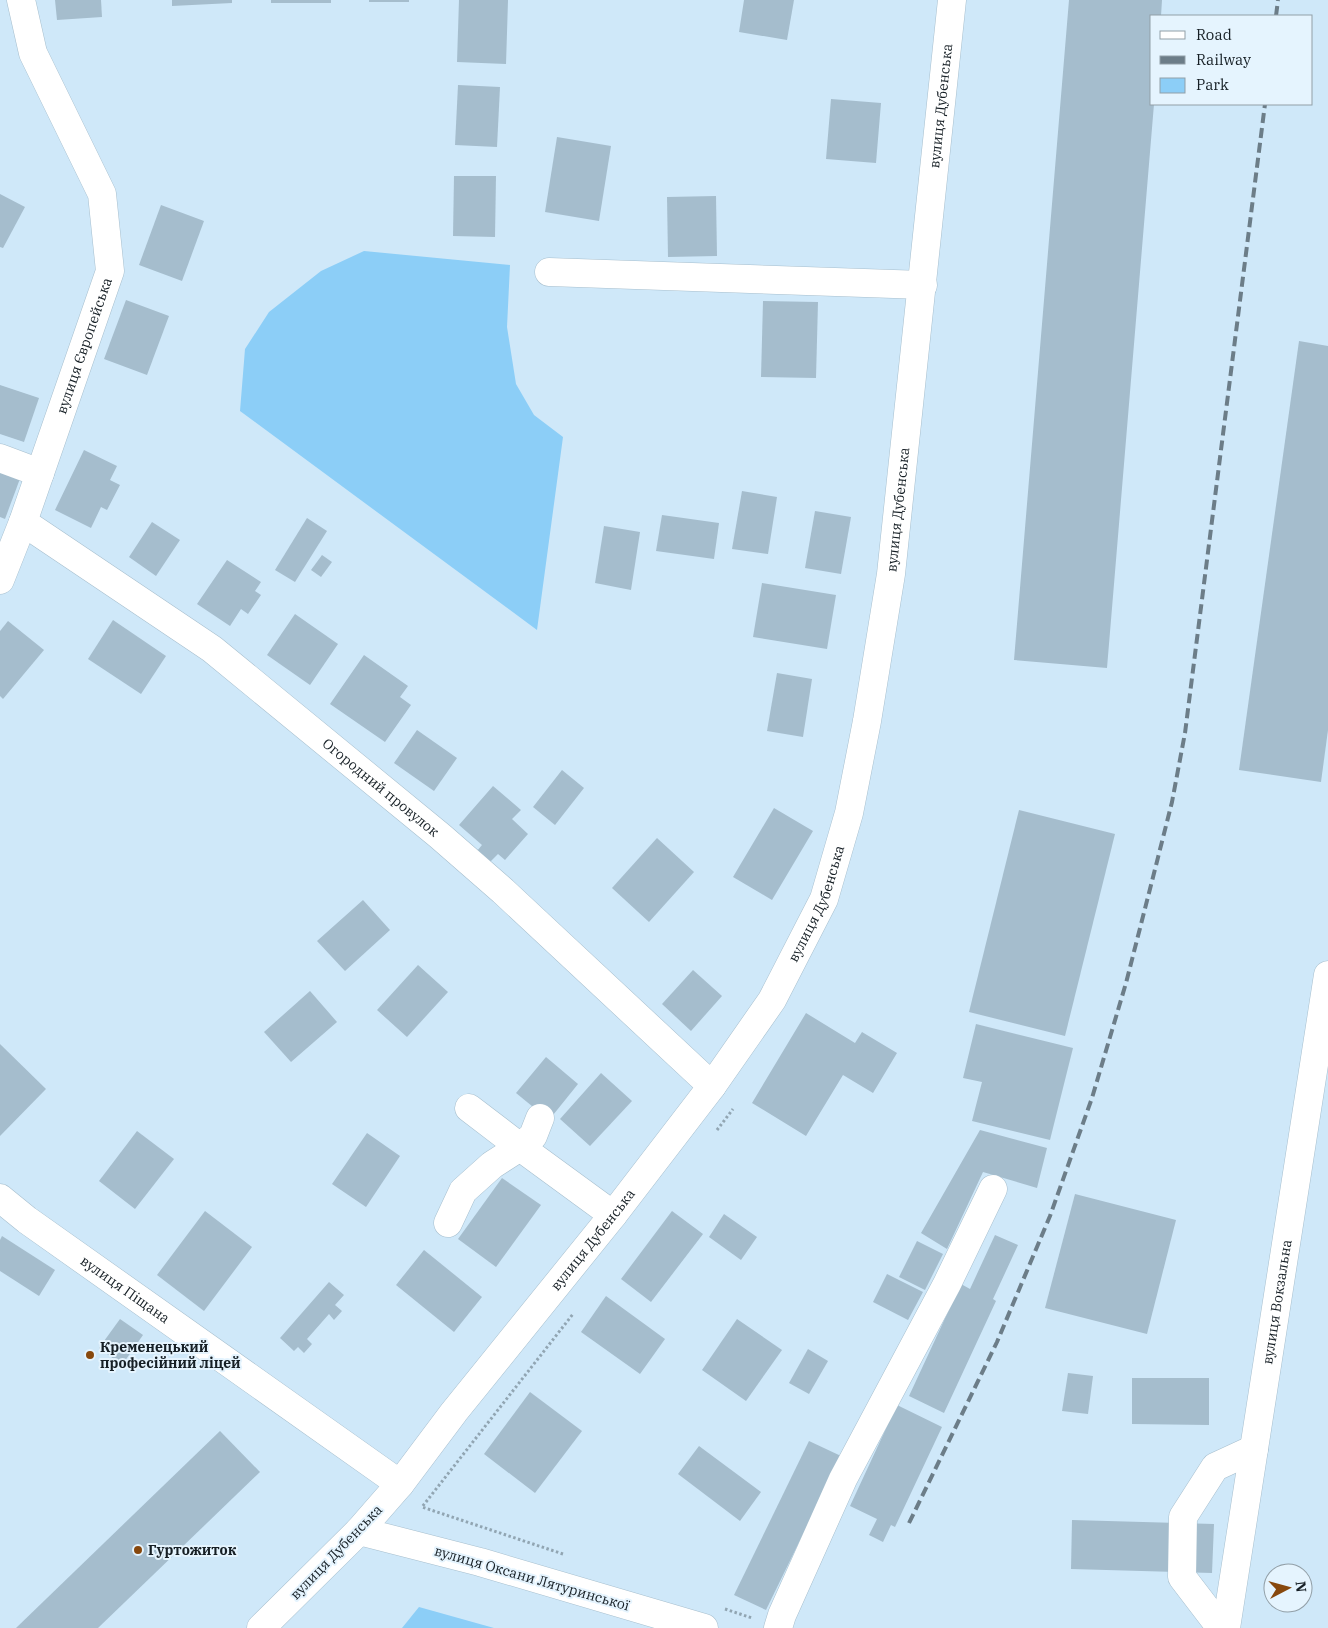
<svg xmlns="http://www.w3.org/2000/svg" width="1328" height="1628" font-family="'IBM Plex Serif',serif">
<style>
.green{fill:#8ccef7}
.building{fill:#a5bdcd}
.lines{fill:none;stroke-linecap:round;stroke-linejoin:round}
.minor-casing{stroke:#a7bfce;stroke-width:29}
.major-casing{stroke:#a7bfce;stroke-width:29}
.highway-casing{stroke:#a7bfce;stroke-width:29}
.path{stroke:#91a5b2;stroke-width:3;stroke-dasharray:2.5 2.5;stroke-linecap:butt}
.minor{stroke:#fff;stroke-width:28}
.major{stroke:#fff;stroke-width:28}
.highway{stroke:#fff;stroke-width:28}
.rail{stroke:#6c7d88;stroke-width:4;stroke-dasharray:10 5;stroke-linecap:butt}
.poi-dot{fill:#87480d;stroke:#e5f4fe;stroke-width:2}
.labels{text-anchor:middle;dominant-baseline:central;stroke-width:4;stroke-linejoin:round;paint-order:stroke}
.street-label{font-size:14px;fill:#161f25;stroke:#e5f4fe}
.poi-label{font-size:14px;font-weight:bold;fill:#161f25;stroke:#e5f4fe;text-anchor:start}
</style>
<rect width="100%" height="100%" fill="#cfe8f9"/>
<g class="green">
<polygon points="364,251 510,265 507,327 516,384 534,415 563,437 537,630 240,411 245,349 269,312 321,271"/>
<polygon points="419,1607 494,1628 402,1628"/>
</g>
<g class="building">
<polygon points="55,0 101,0 102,17 57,20"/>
<polygon points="172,0 232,0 232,3 172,6"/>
<rect x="271" y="0" width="60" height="3"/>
<rect x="369" y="0" width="40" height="2"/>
<polygon points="459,0 508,0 506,64 457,62"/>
<polygon points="744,0 794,0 787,40 739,32"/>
<polygon points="1069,0 1162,0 1161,16 1152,16 1152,104 1154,104 1107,668 1014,660"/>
<polygon points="458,85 500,87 497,147 455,145"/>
<polygon points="831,99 881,103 876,163 826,159"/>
<polygon points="557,137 611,146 599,221 545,212"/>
<polygon points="454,176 496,176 495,237 453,236"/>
<polygon points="0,194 25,207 3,248 0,247"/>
<polygon points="716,196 717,256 668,257 667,197"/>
<polygon points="161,205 204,221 182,281 139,265"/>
<polygon points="126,300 169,316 147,375 104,359"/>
<polygon points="763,301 818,302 816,378 761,377"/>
<polygon points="1299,341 1328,346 1328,730 1321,782 1239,770"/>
<polygon points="0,385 39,398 24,442 0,434"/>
<polygon points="84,450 117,466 110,480 120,485 107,510 101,507 91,528 55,510"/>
<polygon points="0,468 21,476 5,519 0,517"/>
<polygon points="742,491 777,497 768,554 732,549"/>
<polygon points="815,511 851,517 841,574 805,568"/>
<polygon points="662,515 719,523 714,559 656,551"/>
<polygon points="307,518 327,531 295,582 275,570"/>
<polygon points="152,522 180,540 156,576 129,557"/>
<polygon points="604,526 640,532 631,590 595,583"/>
<polygon points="322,555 332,562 321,577 311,570"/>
<polygon points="227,560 261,582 255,591 261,595 248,614 241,609 230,626 197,604"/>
<polygon points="762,583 836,595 827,649 753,637"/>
<polygon points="295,614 338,644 310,685 267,655"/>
<polygon points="113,620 166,656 141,694 88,659"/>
<polygon points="8,621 44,650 3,699 0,696 0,631"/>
<polygon points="364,655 408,686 400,697 411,705 385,742 330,704"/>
<polygon points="777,673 812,679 803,737 767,731"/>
<polygon points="417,730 457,758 434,791 394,763"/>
<polygon points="562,770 584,788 555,825 533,807"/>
<polygon points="493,786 521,810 512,819 528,834 505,860 498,854 490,862 477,851 482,845 459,825"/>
<polygon points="774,808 813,831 772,900 733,877"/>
<polygon points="1019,810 1115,834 1065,1036 969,1012"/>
<polygon points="657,838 694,872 649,922 612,888"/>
<polygon points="363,900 390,930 345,971 317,941"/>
<polygon points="418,965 448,992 407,1037 377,1010"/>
<polygon points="693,970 722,996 691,1031 662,1004"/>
<polygon points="310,991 337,1022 291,1062 264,1032"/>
<polygon points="806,1013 855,1043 862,1032 897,1053 873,1093 843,1075 806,1136 752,1103"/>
<polygon points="976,1024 1073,1048 1050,1140 972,1121 982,1082 963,1078"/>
<polygon points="0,1044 46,1089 0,1136"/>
<polygon points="546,1057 578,1084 549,1120 516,1093"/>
<polygon points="601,1073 632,1101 590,1146 560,1119"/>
<polygon points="980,1130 1047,1148 1037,1188 983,1172 947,1249 921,1233"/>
<polygon points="137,1131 174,1159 135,1209 99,1181"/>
<polygon points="367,1133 400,1156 366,1207 332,1184"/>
<polygon points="502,1178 541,1205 496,1267 458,1239"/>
<polygon points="1075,1194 1176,1220 1147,1334 1045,1308"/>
<polygon points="205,1211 252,1247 204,1311 157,1275"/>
<polygon points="672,1211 703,1234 651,1302 621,1279"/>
<polygon points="724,1214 757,1237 741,1260 709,1237"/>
<polygon points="995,1235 1018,1245 993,1299 996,1301 944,1413 909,1396 961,1284 970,1289"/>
<polygon points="2,1236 55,1270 39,1296 0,1271 0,1240"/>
<polygon points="917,1241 943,1254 925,1290 899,1277"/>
<polygon points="424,1250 482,1297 454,1332 396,1285"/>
<polygon points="887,1274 923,1292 908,1320 873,1302"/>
<polygon points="329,1282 344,1295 335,1305 342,1311 334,1320 329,1314 307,1339 312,1344 304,1353 298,1347 294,1351 280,1338"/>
<polygon points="606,1296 665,1339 640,1374 581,1332"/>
<polygon points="120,1319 143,1335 122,1365 99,1348"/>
<polygon points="737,1319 782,1350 746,1401 702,1370"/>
<polygon points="808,1349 828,1361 809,1394 789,1383"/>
<polygon points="1068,1373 1093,1376 1088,1414 1062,1411"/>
<polygon points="1132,1378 1209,1378 1209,1425 1132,1424"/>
<polygon points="530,1392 582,1431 535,1493 484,1454"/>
<polygon points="897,1405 942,1427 895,1527 891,1525 883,1542 869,1535 877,1519 850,1506"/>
<polygon points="220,1431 260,1472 98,1628 16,1628"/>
<polygon points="809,1441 841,1456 766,1610 734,1595"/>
<polygon points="699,1446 761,1492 740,1521 678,1474"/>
<polygon points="1072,1520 1214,1524 1212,1573 1071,1569"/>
</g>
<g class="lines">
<defs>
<g id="minor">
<polyline points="549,272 923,285"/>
<polyline points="0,458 40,473"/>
<path id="s1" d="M 23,522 L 212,649 L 440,836 L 503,891 L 712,1086"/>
<path id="s2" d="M 0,580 L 23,522 L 110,271 L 102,194 L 33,53 L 21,0"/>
<polyline points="469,1108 520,1147 613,1215"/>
<path id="s3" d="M 0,1198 L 27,1220 L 400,1484"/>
<polyline points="448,1223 463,1191 492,1165 520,1147 533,1136 540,1118"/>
<polyline points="778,1628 782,1615 843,1479 947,1284 993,1189"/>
<polyline points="1221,1628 1182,1577 1183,1517 1215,1467 1254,1449"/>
<path id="s4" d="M 1226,1628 L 1328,975"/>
</g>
<polyline id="major" points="261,1628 359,1531"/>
<g id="highway">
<path id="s5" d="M 704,1628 L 480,1562 L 359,1531 L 400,1484 L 454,1412 L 613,1215 L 712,1086 L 772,1000 L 824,899 L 849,813 L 867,721 L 891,574 L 952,0"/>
</g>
</defs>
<use href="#minor" class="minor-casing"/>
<use href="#major" class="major-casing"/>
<use href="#highway" class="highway-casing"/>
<g class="path">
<polyline points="717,1130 733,1109"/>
<polyline points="563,1554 422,1507 573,1314"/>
<polyline points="725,1609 752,1618"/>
</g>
<use href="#minor" class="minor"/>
<use href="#major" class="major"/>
<use href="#highway" class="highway"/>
<g class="rail">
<polyline points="1276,16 1278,0"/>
<polyline points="909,1523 997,1342 1050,1216 1092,1098 1126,983 1150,889 1172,802 1185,733 1265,104"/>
</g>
</g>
<g class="poi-dot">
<circle cx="90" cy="1355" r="5"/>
<circle cx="138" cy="1550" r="5"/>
</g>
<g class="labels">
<g class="street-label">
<text stroke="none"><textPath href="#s5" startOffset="1948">вулиця Дубенська</textPath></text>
<text stroke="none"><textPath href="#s2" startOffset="249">вулиця Європейська</textPath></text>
<text stroke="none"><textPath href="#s5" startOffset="1542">вулиця Дубенська</textPath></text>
<text stroke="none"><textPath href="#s1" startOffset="446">Огородний провулок</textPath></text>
<text stroke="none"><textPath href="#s5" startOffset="1138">вулиця Дубенська</textPath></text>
<text stroke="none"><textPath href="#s5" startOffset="732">вулиця Дубенська</textPath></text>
<text stroke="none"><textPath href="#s3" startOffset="155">вулиця Піщана</textPath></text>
<text stroke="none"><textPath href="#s4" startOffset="330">вулиця Вокзальна</textPath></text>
<text transform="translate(336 1552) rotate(-46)">вулиця Дубенська</text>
<text transform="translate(532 1578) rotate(16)">вулиця Оксани Лятуринської</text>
</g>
<g class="poi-label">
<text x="100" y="1347">Кременецький<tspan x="100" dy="16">професійний ліцей</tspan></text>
<text x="148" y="1550">Гуртожиток</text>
</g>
</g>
<rect x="1150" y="15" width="162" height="90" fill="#e5f4fe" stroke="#929fa7"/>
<rect x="1160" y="31" width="25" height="8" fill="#ffffff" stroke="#929fa7"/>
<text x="1196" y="40" font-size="15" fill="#161f25">Road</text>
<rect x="1160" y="56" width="25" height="8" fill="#6c7d88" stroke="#929fa7"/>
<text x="1196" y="65" font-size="15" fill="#161f25">Railway</text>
<rect x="1160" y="78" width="25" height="15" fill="#8ccef7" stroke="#929fa7"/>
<text x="1196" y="90" font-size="15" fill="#161f25">Park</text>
<g transform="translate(1288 1588) rotate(84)"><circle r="24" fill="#e5f4fe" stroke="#929fa7"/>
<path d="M0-4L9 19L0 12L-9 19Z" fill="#87480d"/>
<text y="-8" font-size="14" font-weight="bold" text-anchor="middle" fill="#161f25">N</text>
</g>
</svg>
